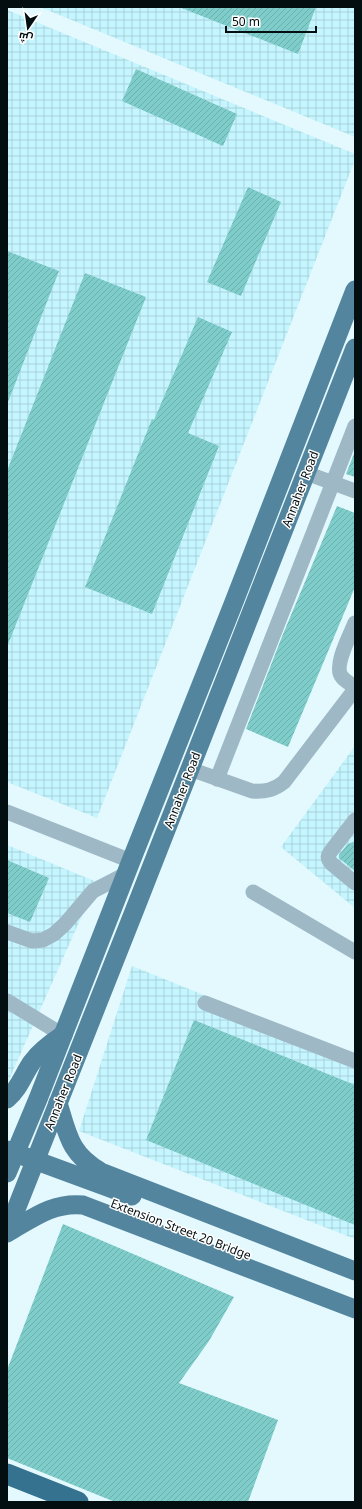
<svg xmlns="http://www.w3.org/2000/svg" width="362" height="1509" font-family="'Noto Sans',Cairo,sans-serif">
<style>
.industrial{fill:url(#industrial-grid)}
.building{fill:url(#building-hatch)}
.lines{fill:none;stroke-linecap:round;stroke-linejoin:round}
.minor{stroke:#9eb8c6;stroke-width:15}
.major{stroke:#53859e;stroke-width:19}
.highway{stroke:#35728f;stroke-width:21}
.major-bridge{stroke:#53859e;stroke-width:19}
.labels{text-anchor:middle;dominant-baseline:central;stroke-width:3;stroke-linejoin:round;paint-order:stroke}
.street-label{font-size:12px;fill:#030e11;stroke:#fff}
</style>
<defs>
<pattern id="industrial-grid" width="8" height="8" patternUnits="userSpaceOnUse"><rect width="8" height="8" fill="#c5f5ff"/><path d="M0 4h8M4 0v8" fill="none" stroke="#a8d1da"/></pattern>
<pattern id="building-hatch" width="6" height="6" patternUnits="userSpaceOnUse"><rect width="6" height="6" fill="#7fcdca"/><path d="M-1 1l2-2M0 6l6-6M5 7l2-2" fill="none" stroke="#6cafac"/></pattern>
</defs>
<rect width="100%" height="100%" fill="#e3f9fe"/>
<g class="industrial">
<polygon points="40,7 355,7 355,137"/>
<polygon points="7,10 355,154 355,160 97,818 7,782"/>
<polygon points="355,746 355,908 281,847"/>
<polygon points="7,845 97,882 7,1084"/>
<polygon points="132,966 355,1056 355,1239 79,1131"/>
</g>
<g class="building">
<polygon points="179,7 316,7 298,54"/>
<polygon points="136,69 237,114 223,146 122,101"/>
<polygon points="248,187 281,202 241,296 207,282"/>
<polygon points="7,251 59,271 8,402 7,402"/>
<polygon points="85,273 146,297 7,647 7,471"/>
<polygon points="198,317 232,332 188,433 219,446 152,614 85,587 152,419 154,420"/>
<polygon points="355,451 355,477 346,474"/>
<polygon points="337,506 355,513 355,587 288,747 246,729 283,634"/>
<polygon points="355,841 355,871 339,858 339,855 347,845"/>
<polygon points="7,860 49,878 30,922 7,913"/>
<polygon points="194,1020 355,1085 355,1225 146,1140"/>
<polygon points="63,1224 234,1297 209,1341 179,1383 278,1420 248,1502 115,1502 7,1458 7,1370"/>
</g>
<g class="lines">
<g class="minor">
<polyline points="306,473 355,491"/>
<path d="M 355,623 C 350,635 333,667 342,677 C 345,681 351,684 355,687"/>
<path d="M 190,769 L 252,791 C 265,792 274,790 284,782 L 355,689"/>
<polyline points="217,779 355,426"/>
<polyline points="7,812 131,861"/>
<path d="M 355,820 L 331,851 C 327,856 328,860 332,864 L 355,883"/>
<polyline points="253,892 355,952"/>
<polyline points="7,932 32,941 43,940 54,934 65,924 93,891 126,874"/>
<polyline points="7,1001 63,1035"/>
<polyline points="205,1003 355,1061"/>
</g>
<g class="major">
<path d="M 7,1099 C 19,1089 23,1075 32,1062 C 40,1051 51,1043 63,1035"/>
<path d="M 58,1103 C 68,1136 70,1154 101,1172 L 355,1271"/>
<polyline points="7,1173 38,1099 131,861 232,607 355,290"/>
<polyline points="7,1232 137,904 355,348"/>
<path d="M 7,1233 C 33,1218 53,1202 83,1205 L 355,1309"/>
</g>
<polyline class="highway" points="7,1474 78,1502"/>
<polyline class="major-bridge" points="7,1150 132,1196"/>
</g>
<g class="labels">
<g class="street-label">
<text transform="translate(300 489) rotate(-69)">Annaher Road</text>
<text transform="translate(182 790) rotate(-69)">Annaher Road</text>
<text transform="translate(63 1092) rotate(-68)">Annaher Road</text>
<text transform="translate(181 1229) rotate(21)">Extension Street 20 Bridge</text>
</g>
</g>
<rect width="362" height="1509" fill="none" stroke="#030e11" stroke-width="16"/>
<g transform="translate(28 28) rotate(193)" stroke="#ffffff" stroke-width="3" paint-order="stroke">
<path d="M0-3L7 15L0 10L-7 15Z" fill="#030e11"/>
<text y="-6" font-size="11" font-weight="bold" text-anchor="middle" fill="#030e11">ش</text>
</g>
<path d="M226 26v6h90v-6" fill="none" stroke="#030e11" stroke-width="2"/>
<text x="232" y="26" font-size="12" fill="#030e11" stroke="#ffffff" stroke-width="3" paint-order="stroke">50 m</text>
</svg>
